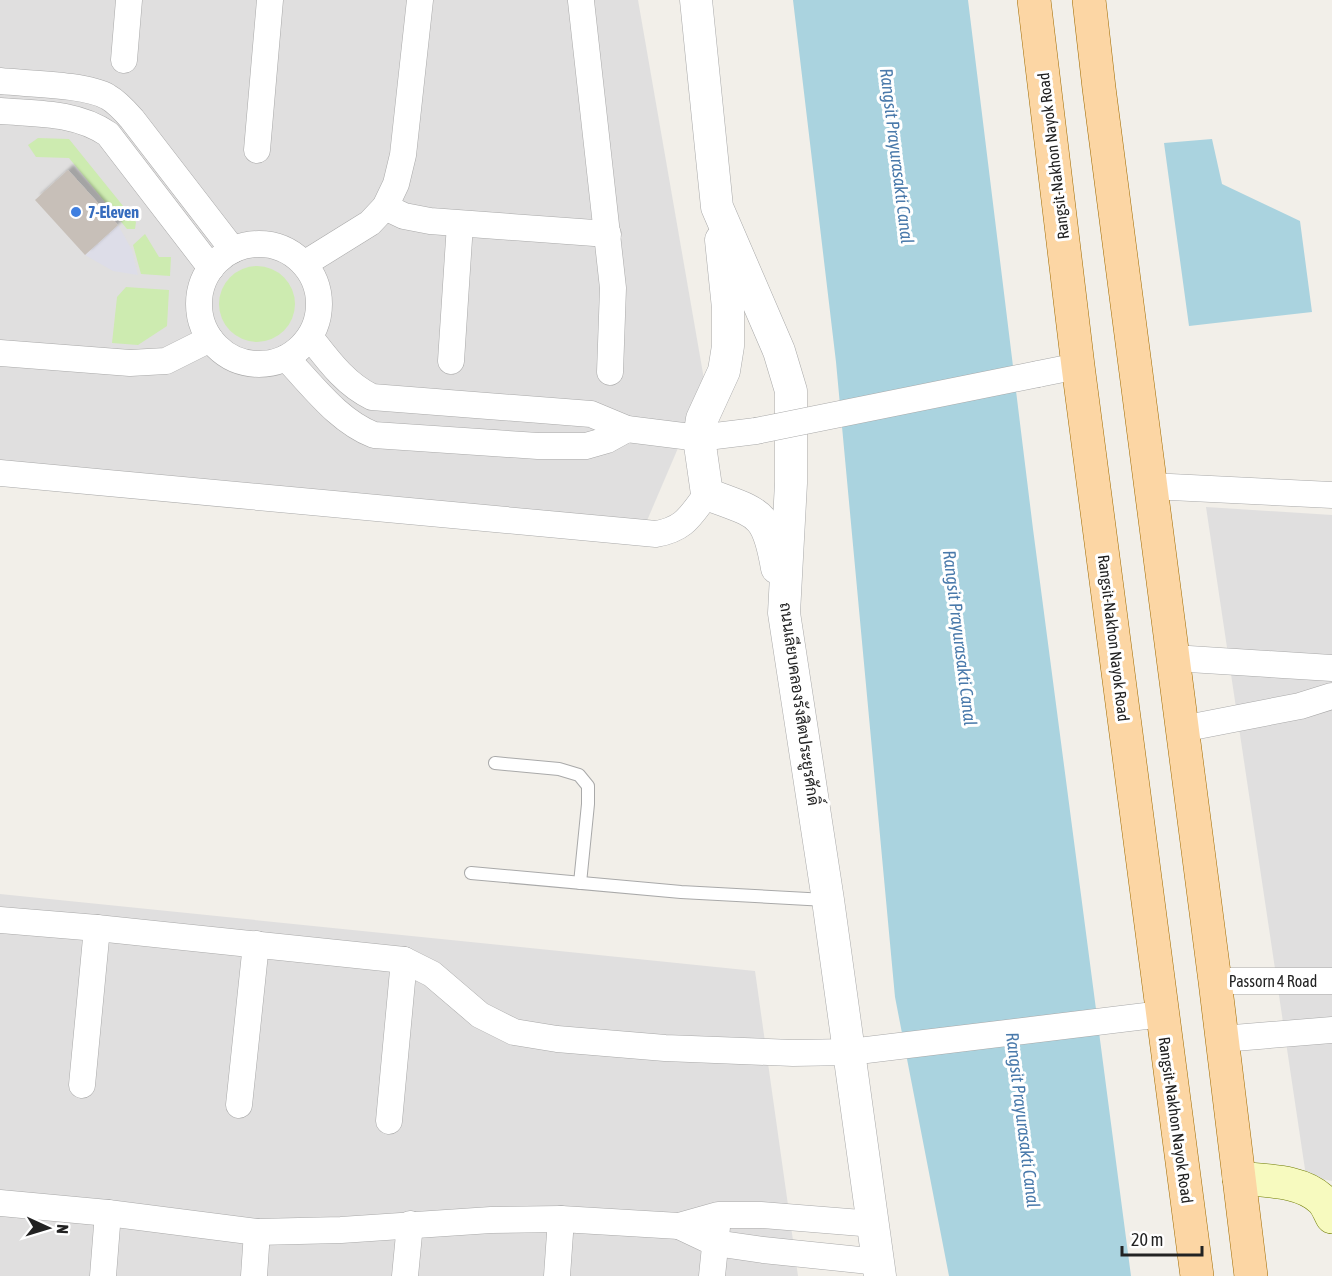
<svg xmlns="http://www.w3.org/2000/svg" width="1332" height="1276" font-family="'Asap Condensed',Sarabun,sans-serif">
<style>
.residential{fill:#e0dfdf}
.grass{fill:#cdebb0}
.plaza{fill:#dddde8}
.water{fill:#aad3df}
.building{fill:#c7bfb8;filter:url(#shadow)}
.lines{fill:none;stroke-linecap:round;stroke-linejoin:round}
.service-casing{stroke:#a9a9a9;stroke-width:14}
.minor-casing{stroke:#a9a9a9;stroke-width:27}
.tertiary-casing{stroke:#a9a9a9;stroke-width:33}
.secondary-casing{stroke:#707d05;stroke-width:34}
.primary-casing{stroke:#a06b00;stroke-width:34}
.service{stroke:#fff;stroke-width:12}
.minor{stroke:#fff;stroke-width:26}
.tertiary{stroke:#fff;stroke-width:32}
.secondary{stroke:#f7fabf;stroke-width:33}
.primary{stroke:#fcd6a4;stroke-width:33}
.minor-bridge-casing{stroke:#a9a9a9;stroke-width:27;stroke-linecap:butt}
.minor-bridge{stroke:#fff;stroke-width:26}
.shop-dot{fill:#3f7fe0;stroke:#fff;stroke-width:2}
.labels{text-anchor:middle;dominant-baseline:central;stroke-width:6;stroke-linejoin:round;paint-order:stroke}
.street-label{font-size:16px;fill:#222;stroke:#fff}
.shop-label{font-size:16px;font-weight:bold;fill:#366cbe;stroke:#fff;text-anchor:start}
.water-label{font-size:18px;font-style:italic;fill:#4a7aab;stroke:#fff}
</style>
<defs>
<filter id="shadow"><feDropShadow dx="5.5" dy="-5.5" stdDeviation="1.5" flood-color="#0004"/></filter>
</defs>
<rect width="100%" height="100%" fill="#f2efe9"/>
<g class="residential">
<polygon points="0,0 638,0 705,385 640,537 0,473"/>
<polygon points="1206,507 1332,515 1332,1181 1306,1176"/>
<polygon points="0,894 755,971 798,1276 0,1276"/>
</g>
<g class="grass">
<polygon points="38,138 69,139 136,222 135,229 127,229 69,158 36,157 28,145"/>
<polygon points="145,234 159,257 171,257 170,276 141,274 133,245"/>
<circle cx="257" cy="304" r="38"/>
<polygon points="126,287 169,290 167,326 138,345 112,343 117,297"/>
</g>
<polygon class="plaza" points="118,225 132,250 138,275 113,271 85,255"/>
<g class="water">
<polygon points="793,0 968,0 1033,529 1131,1276 949,1276 895,997 836,362"/>
<polygon points="1212,139 1222,184 1300,221 1312,312 1189,326 1164,143"/>
</g>
<polygon class="building" points="68,170 118,225 85,255 35,200"/>
<g class="lines">
<defs>
<g id="service">
<polyline points="495,763 559,769 579,775 588,786 588,804 580,883"/>
<polyline points="471,873 681,892 826,900"/>
</g>
<g id="minor">
<polyline points="581,1 613,288 610,372"/>
<polyline points="124,60 129,0"/>
<path d="M 0,81 C 27,84 86,84 108,97 C 117,102 125,111 132,119 L 233,250"/>
<path d="M 0,111 C 37,114 76,112 108,134 L 211,268"/>
<polyline points="257,150 270,0"/>
<polyline points="385,207 404,216 430,221 608,234"/>
<circle cx="259" cy="304" r="60"/>
<polyline points="304,264 370,223 385,207 396,184 403,155 420,0"/>
<path d="M 310,337 C 328,360 345,384 372,397 L 591,414 L 627,429 L 699,438 L 756,431"/>
<polyline points="0,353 130,363 166,361 210,339"/>
<path d="M 286,358 C 313,386 338,421 374,435 L 538,446 L 586,446 L 607,440 L 627,429"/>
<polyline points="451,361 460,224"/>
<polyline points="1038,374 1078,366"/>
<path d="M 0,473 L 656,534 C 685,529 690,516 707,494"/>
<polyline points="1150,486 1332,495"/>
<polyline points="1173,658 1332,668"/>
<polyline points="1182,729 1300,706 1332,696"/>
<polyline points="0,920 97,928 404,960 432,974 480,1015 514,1032 557,1039 665,1048 793,1053 850,1052 1162,1014"/>
<polyline points="1215,981 1332,981"/>
<polyline points="1222,1039 1332,1030"/>
<polyline points="82,1085 97,928"/>
<polyline points="239,1105 256,944"/>
<polyline points="389,1121 404,960"/>
<polyline points="0,1203 108,1213 257,1232 341,1230 491,1220 561,1219 679,1226 718,1215 761,1215 874,1224"/>
<polyline points="679,1226 715,1243 763,1250 879,1262"/>
<polyline points="103,1276 108,1213"/>
<polyline points="254,1276 257,1232"/>
<polyline points="405,1276 410,1224"/>
<polyline points="557,1276 561,1219"/>
<polyline points="712,1276 717,1227"/>
</g>
<g id="tertiary">
<polyline points="696,0 717,207 779,351 791,391 791,483 784,613 828,900 880,1276"/>
<path d="M 721,240 L 728,308 L 728,346 L 724,371 L 702,419 L 699,438 L 707,494 C 759,514 767,510 777,568"/>
</g>
<path id="secondary" d="M 1239,1178 C 1266,1181 1302,1180 1322,1200 C 1327,1205 1329,1212 1332,1217"/>
<g id="primary">
<polyline points="1034,0 1078,366 1197,1276"/>
<polyline points="1089,0 1099,88 1215,981 1251,1276"/>
</g>
</defs>
<use href="#service" class="service-casing"/>
<use href="#minor" class="minor-casing"/>
<use href="#tertiary" class="tertiary-casing"/>
<use href="#secondary" class="secondary-casing"/>
<use href="#primary" class="primary-casing"/>
<use href="#service" class="service"/>
<use href="#minor" class="minor"/>
<use href="#tertiary" class="tertiary"/>
<use href="#secondary" class="secondary"/>
<use href="#primary" class="primary"/>
<defs>
<polyline id="minor-bridge" points="756,431 1038,374"/>
</defs>
<use href="#minor-bridge" class="minor-bridge-casing"/>
<use href="#minor-bridge" class="minor-bridge"/>
</g>
<circle class="shop-dot" cx="76" cy="212" r="6"/>
<g class="labels">
<g class="street-label">
<text transform="translate(1053 156) rotate(-97)">Rangsit-Nakhon Nayok Road</text>
<text transform="translate(1114 638) rotate(83)">Rangsit-Nakhon Nayok Road</text>
<text transform="translate(800 704) rotate(82)">ถนนเลียบคลองรังสิตประยูรศักดิ์</text>
<text x="1273" y="981">Passorn 4 Road</text>
<text transform="translate(1176 1120) rotate(82)">Rangsit-Nakhon Nayok Road</text>
</g>
<g class="shop-label">
<text x="88" y="212">7-Eleven</text>
</g>
<g class="water-label">
<text transform="translate(897 156) rotate(83)">Rangsit Prayurasakti Canal</text>
<text transform="translate(960 638) rotate(83)">Rangsit Prayurasakti Canal</text>
<text transform="translate(1023 1120) rotate(83)">Rangsit Prayurasakti Canal</text>
</g>
</g>
<g transform="translate(48 1228) rotate(94)" stroke="#ffffff" stroke-width="4.5" paint-order="stroke">
<path d="M0-4.5L10 22L0 15L-10 22Z" fill="#222222"/>
<text y="-9" font-size="16" font-weight="bold" text-anchor="middle" fill="#222222">N</text>
</g>
<path d="M1122 1246v9h80v-9" fill="none" stroke="#222222" stroke-width="3"/>
<text x="1131" y="1246" font-size="18" fill="#222222" stroke="#ffffff" stroke-width="4.5" paint-order="stroke">20 m</text>
</svg>
